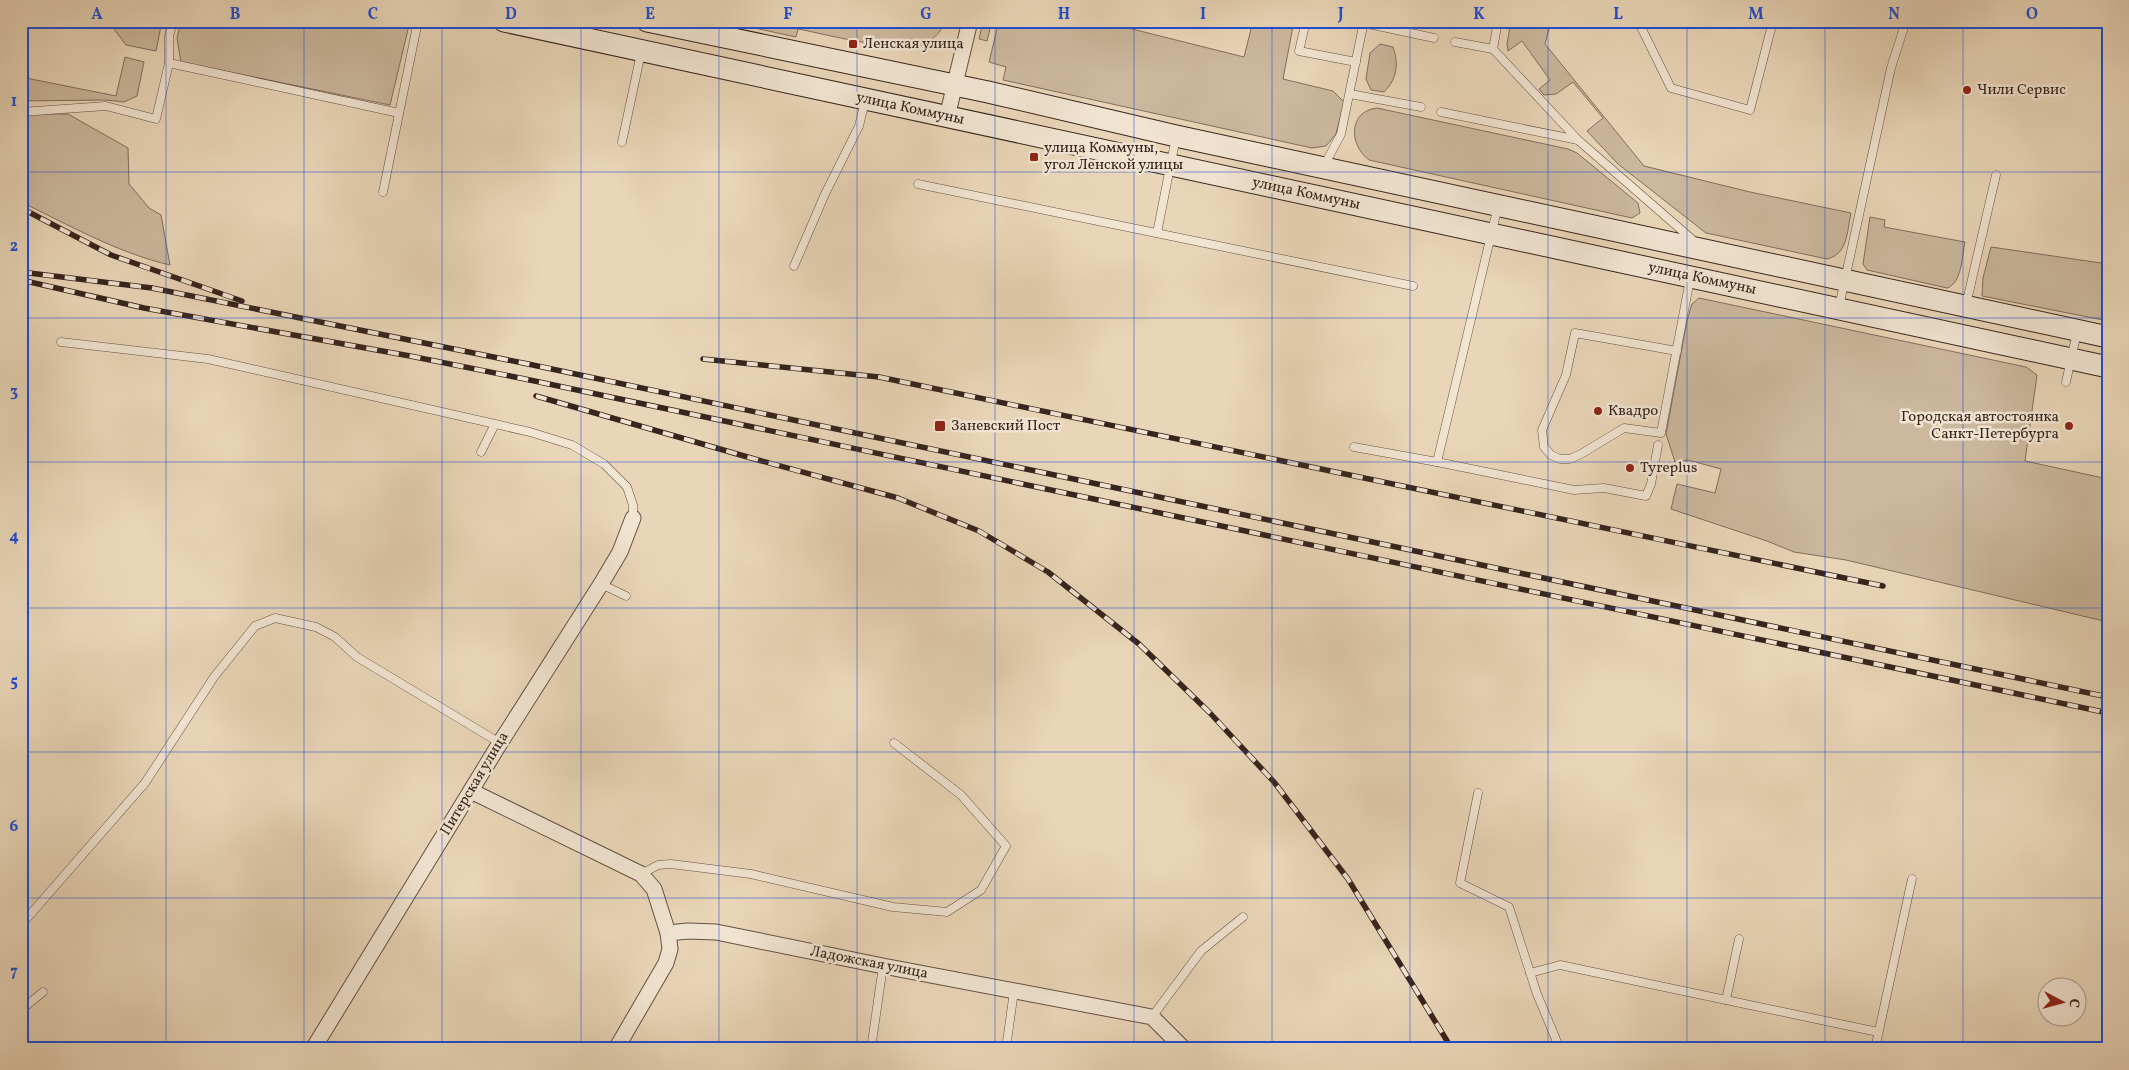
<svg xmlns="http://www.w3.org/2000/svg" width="2129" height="1070" font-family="Vollkorn,serif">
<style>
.green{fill:#cbb89e;stroke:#816e5e}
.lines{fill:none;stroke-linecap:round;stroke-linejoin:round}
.lane-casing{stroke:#645044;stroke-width:9}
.street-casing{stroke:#645044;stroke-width:17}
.secondary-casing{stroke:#37241d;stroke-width:23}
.lane{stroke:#f1e4d1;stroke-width:8}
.street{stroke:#f1e4d1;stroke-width:15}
.secondary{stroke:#f1e4d1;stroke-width:21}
.rail-casing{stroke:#37241d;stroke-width:5.5}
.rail{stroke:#f1e4d1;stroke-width:4;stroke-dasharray:11;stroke-linecap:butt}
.grid{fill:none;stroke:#1d4ed8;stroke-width:1;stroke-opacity:0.55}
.poi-dot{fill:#8f2418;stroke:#f1e4d1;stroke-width:2}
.labels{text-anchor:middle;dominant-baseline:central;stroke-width:5;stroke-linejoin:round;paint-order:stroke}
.poi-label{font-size:15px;fill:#37241d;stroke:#f1e4d1;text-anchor:start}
.street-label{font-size:15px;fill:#37241d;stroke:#f1e4d1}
.neatline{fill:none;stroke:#1d4ed8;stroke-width:2}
.grid-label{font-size:16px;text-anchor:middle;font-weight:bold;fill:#1d4ed8}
</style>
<rect width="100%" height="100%" fill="#e9d6b8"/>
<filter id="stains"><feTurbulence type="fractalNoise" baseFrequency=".004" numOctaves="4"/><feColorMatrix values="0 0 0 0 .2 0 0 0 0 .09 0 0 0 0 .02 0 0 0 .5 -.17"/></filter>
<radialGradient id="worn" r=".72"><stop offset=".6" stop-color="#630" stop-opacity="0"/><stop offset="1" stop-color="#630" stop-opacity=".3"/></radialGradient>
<g class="green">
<polygon points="108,21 162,21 156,51 126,45"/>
<polygon points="181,21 410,21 390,105 181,62 177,38"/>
<path d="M 722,21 L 947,21 C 941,30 936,38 926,43 C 904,55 825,34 798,29 L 796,37 Z"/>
<polygon points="983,21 992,21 987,41 979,39"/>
<polygon points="999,21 1100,21 1244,57 1253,21 1294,21 1283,79 1333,91 1344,102 1336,134 1326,146 1312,148 1003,80 1006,67 989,62"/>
<path d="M 1511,21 L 1551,21 L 1545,44 L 1644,166 L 1750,192 L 1851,213 C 1847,231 1848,254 1827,259 L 1706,233 L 1618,164 L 1587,131 L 1603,118 L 1573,82 L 1556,94 L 1544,95 L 1539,89 L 1550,80 L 1522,41 L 1508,51 L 1507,44 Z"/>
<path d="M 1380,44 L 1393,47 C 1399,64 1397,79 1384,92 L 1371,90 L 1366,79 L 1370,53 Z"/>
<polygon points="125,57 144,62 137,96 124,102 105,100 21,101 21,77 116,96"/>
<path d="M 1377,108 L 1568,149 L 1577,153 L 1638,203 L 1640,213 L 1632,218 L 1369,160 C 1348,144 1349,111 1377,108 Z"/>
<path d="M 28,114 L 68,114 L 128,148 L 129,184 L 149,208 L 161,215 L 170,265 C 118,253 69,225 21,202 L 21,116 Z"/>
<path d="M 1870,217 L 1885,220 L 1884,227 L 1965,242 C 1962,256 1962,283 1947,288 L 1867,270 L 1863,264 Z"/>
<polygon points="1991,247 2108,264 2108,321 1982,296 1983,278"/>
<polygon points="1699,298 2026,367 2037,375 2025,461 2108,479 2108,622 1846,560 1794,552 1767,541 1671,509 1677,484 1715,493 1721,469 1688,460 1675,462 1666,434 1687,321 1692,304"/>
</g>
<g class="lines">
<defs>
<g id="lane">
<polyline points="1306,21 1299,51 1356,62"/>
<polyline points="1498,21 1493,49 1578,140"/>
<polyline points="1638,21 1671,88 1750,110 1773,21"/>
<polyline points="1364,23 1434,38"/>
<polyline points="1455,42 1493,49"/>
<polyline points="169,63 399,113"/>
<polyline points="1350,94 1421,107"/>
<polyline points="21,112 106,106 156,119 169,63 169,36 173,21"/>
<polyline points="1441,112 1578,140 1694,241"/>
<polyline points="622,142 641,53"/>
<polyline points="1324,166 1341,134 1364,21"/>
<polyline points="918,184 1413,286"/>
<polyline points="383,192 418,21"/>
<polyline points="1157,233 1176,137"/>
<polyline points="794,266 825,194 859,126 865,101"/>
<polyline points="1966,305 1996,175"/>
<polyline points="1839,307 1891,68 1906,21"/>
<polyline points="61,342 208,359 530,432 572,445 604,464 627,487 633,505 633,518"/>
<polyline points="1677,351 1575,333 1566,375 1542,430 1544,447 1551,455 1560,459 1570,459 1581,454 1624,428 1661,433 1690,279"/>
<polyline points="2066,382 2077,332"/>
<polyline points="1354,447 1437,462 1574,490 1604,488 1646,496 1651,484 1658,445"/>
<polyline points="481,452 495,424"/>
<polyline points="1437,462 1498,206"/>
<polyline points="601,584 626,596"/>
<polyline points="1478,793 1460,883 1509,907 1537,994 1560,1049"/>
<polyline points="641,874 658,865 671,864 751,874 893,907 947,912 981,890 1006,846 961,795 894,743"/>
<polyline points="21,925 145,783 214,677 255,626 275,618 316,627 335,637 357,657 500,743"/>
<polyline points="1530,973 1560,965 1878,1032"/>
<polyline points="1726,1000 1739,939"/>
<polyline points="21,1010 43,992"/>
<polyline points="1152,1017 1201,951 1243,917"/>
<polyline points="871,1049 883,966"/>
<polyline points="1006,1049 1014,991"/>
<polyline points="1875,1049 1912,879"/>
</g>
<g id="street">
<polyline points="947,117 970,21"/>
<polyline points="471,791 641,874 654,889 668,933 670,949 666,963 616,1049"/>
<polyline points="668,933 688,931 716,932 883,966 1152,1017 1184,1049"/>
<polyline points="313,1049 500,743 601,584 620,552 633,518"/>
</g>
<g id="secondary">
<polyline points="504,21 2108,367"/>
<polyline points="647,21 988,92 1176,136 2108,337"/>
</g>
</defs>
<use href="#lane" class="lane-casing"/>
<use href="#street" class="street-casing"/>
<use href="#secondary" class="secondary-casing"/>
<use href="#lane" class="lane"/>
<use href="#street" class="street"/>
<use href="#secondary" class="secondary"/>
<defs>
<g id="rail">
<polyline points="21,208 111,255 242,301"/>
<polyline points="21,272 152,288 528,364 2108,697"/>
<polyline points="21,280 144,308 410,356 525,379 2108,713"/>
<polyline points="703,359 879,377 1883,586"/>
<polyline points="536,396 751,458 898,498 979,531 1048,572 1139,644 1210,713 1274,782 1348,879 1452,1049"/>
</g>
</defs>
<use href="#rail" class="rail-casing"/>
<use href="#rail" class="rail"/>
</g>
<path class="grid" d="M 166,21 L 166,1049M 304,21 L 304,1049M 442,21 L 442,1049M 581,21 L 581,1049M 719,21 L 719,1049M 857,21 L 857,1049M 995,21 L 995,1049M 1134,21 L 1134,1049M 1272,21 L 1272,1049M 1410,21 L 1410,1049M 1548,21 L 1548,1049M 1687,21 L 1687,1049M 1825,21 L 1825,1049M 1963,21 L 1963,1049M 21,172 L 2108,172M 21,318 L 2108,318M 21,462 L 2108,462M 21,608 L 2108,608M 21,752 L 2108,752M 21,898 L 2108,898"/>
<g class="poi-dot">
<rect x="848" y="39" width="10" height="10" rx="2.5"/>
<circle cx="1967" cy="90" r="5"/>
<rect x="1029" y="152" width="10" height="10" rx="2.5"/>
<circle cx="1598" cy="411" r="5"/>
<rect x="934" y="420" width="12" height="12" rx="2.5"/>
<circle cx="2069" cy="426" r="5"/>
<circle cx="1630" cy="468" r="5"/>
</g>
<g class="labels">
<g class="poi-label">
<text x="863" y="44">Ленская улица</text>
<text x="1977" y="90">Чили Сервис</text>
<text x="1044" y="148">улица Коммуны,<tspan x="1044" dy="17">угол Ленской улицы</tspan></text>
<text x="1608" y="411">Квадро</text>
<text x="2059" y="417" text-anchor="end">Городская автостоянка<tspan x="2059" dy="17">Санкт-Петербурга</tspan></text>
<text x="951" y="426">Заневский Пост</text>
<text x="1640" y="468">Tyreplus</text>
</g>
<g class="street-label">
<text transform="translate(910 109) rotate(12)">улица Коммуны</text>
<text transform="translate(1306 194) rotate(12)">улица Коммуны</text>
<text transform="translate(1702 279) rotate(12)">улица Коммуны</text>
<text transform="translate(475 784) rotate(-59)">Питерская улица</text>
<text transform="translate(869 963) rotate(11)">Ладожская улица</text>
</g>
</g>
<rect width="2129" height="1070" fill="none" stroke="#e9d6b8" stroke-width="55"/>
<g transform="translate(2062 1002) rotate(96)"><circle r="24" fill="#f1e4d1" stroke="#a79789"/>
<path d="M0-4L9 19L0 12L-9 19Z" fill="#8f2418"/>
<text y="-8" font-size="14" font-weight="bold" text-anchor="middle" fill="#37241d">С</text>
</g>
<rect x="28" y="28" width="2074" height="1014" class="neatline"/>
<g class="grid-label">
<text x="97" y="19">A</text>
<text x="235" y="19">B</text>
<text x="373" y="19">C</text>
<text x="511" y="19">D</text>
<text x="650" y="19">E</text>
<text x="788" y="19">F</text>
<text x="926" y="19">G</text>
<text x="1064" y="19">H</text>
<text x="1203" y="19">I</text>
<text x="1341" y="19">J</text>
<text x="1479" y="19">K</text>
<text x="1618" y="19">L</text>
<text x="1756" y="19">M</text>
<text x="1894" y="19">N</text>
<text x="2032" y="19">O</text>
<text x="14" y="106">1</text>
<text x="14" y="251">2</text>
<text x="14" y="396">3</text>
<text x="14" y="541">4</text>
<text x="14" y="686">5</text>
<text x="14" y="831">6</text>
<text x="14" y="976">7</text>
</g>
<rect width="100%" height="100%" filter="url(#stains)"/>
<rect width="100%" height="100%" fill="url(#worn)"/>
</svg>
